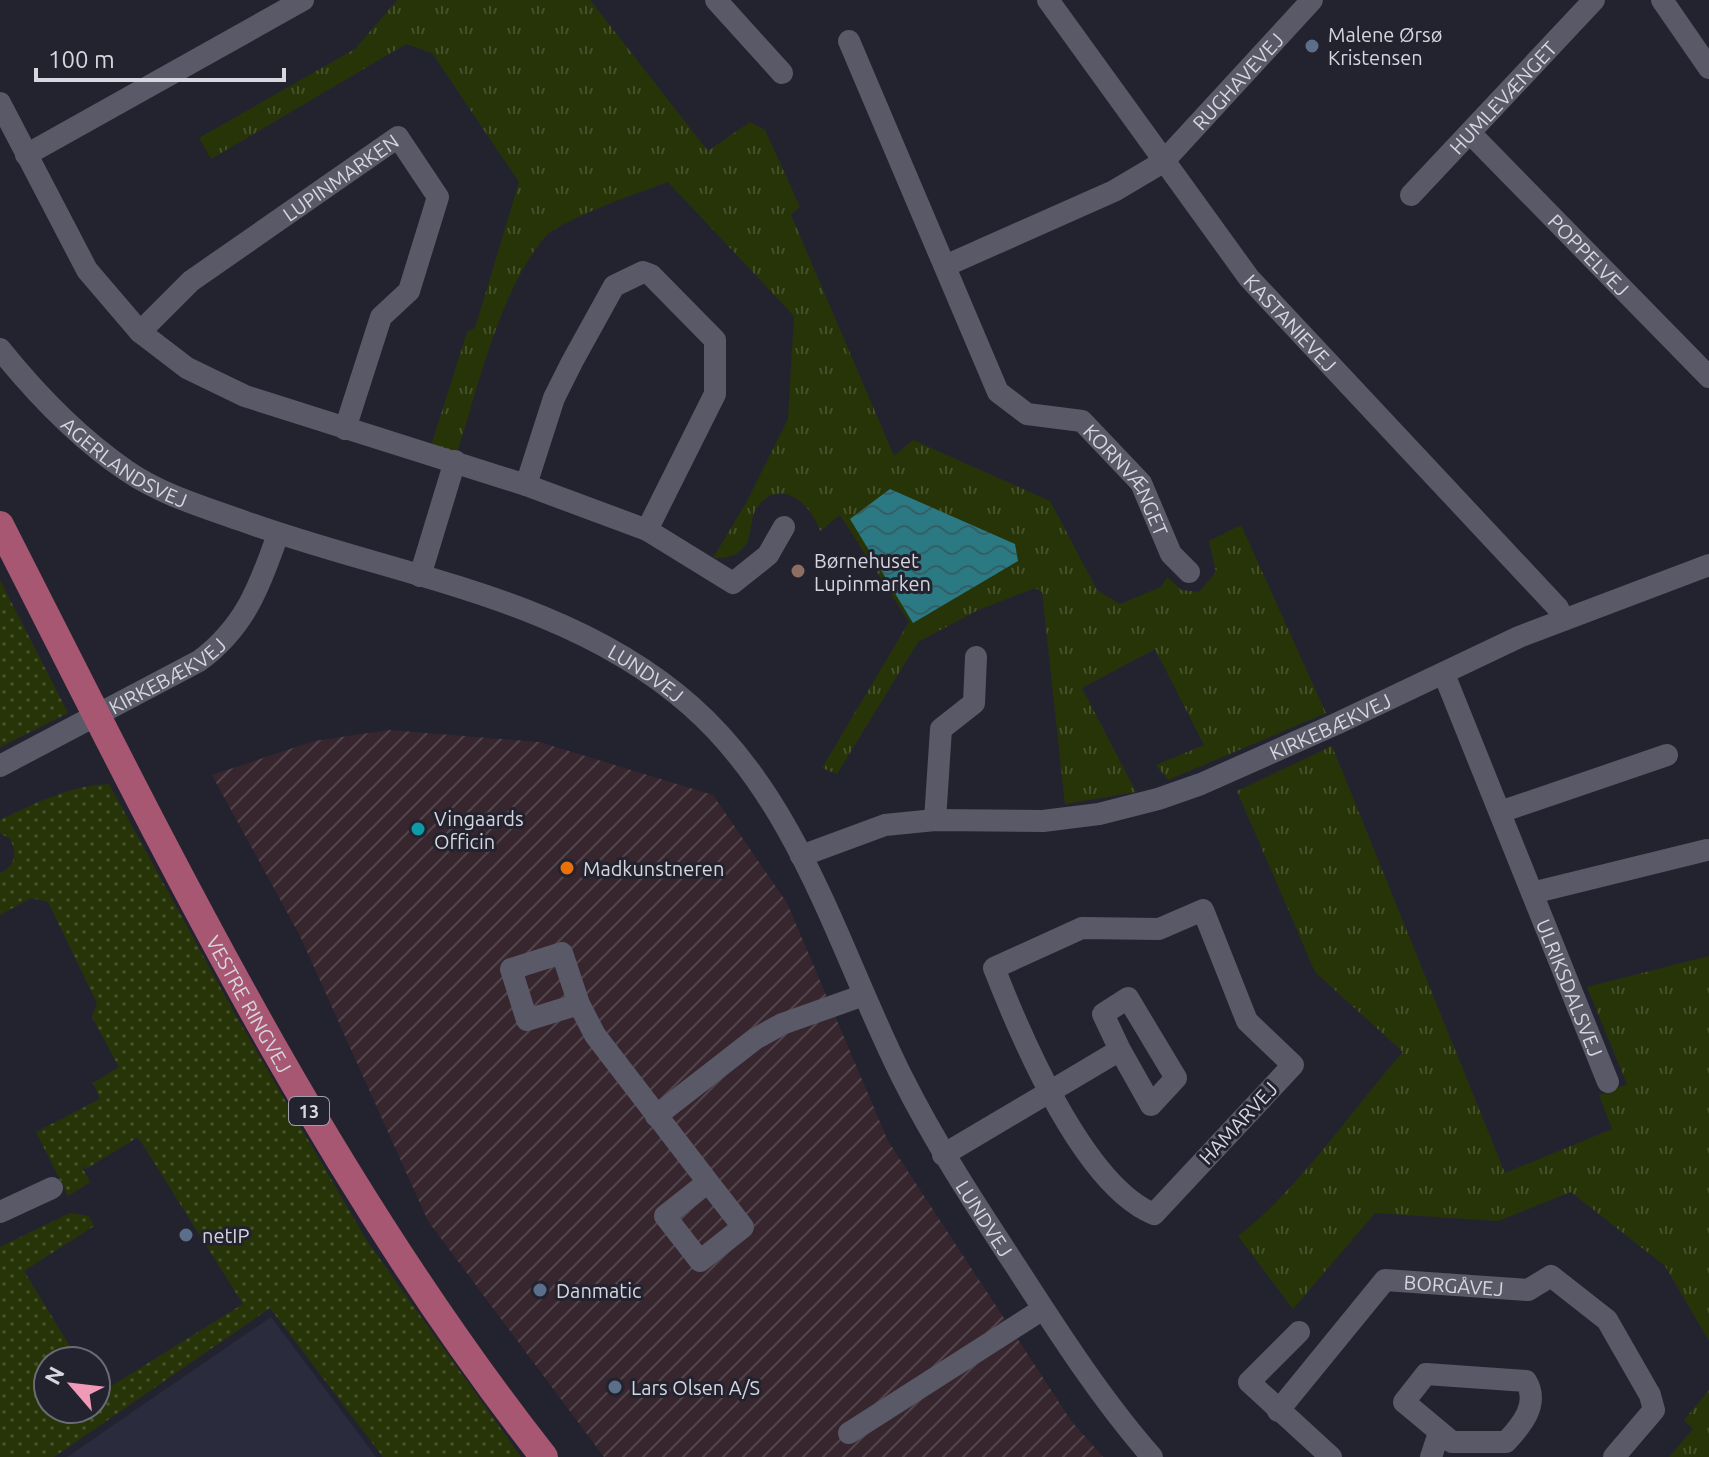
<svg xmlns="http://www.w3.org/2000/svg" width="1709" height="1457" font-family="Ubuntu,sans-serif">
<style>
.built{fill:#2b2b3e}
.industrial{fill:url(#industrial-furrows)}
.grass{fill:url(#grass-dots)}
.park{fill:url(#park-tufts)}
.water{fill:url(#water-waves)}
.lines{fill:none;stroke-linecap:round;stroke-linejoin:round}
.minor{stroke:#595968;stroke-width:22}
.major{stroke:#a75771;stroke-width:28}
.service-dot{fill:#5c6f8a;stroke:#232330;stroke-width:3}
.education-dot{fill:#8d6e63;stroke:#232330;stroke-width:3}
.culture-dot{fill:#0f9aa8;stroke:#232330;stroke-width:3}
.food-dot{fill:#e8710a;stroke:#232330;stroke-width:3}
.labels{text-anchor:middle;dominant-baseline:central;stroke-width:6;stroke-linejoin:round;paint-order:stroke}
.shield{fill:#232330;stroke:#a0a0aa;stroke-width:2}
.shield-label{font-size:18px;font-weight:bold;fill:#d6d6df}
.poi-label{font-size:20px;fill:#d6d6df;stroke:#232330;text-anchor:start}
.street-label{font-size:20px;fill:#d6d6df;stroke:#232330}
</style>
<defs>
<pattern id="industrial-furrows" width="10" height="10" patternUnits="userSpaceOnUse" patternTransform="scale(2)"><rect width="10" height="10" fill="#37262e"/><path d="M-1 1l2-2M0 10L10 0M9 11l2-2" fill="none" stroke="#53454c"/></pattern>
<pattern id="grass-dots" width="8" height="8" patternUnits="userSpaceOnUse" patternTransform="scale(2)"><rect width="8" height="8" fill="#273408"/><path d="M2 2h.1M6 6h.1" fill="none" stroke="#46512c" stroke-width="1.8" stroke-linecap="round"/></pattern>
<pattern id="park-tufts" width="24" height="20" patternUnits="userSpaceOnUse" patternTransform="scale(2)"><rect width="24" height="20" fill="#273408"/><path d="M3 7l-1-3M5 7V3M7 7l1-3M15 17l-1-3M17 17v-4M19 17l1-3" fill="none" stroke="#46512c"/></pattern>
<pattern id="water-waves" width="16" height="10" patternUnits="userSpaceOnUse" patternTransform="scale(2)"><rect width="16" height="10" fill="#2b7982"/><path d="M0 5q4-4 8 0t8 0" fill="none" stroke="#345f66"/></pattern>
</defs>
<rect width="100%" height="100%" fill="#232330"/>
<polygon class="built" points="271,1317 376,1457 67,1457"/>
<polygon class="industrial" points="389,730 539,742 713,795 787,903 888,1141 1072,1422 1103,1457 604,1457 428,1221 300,936 212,775 314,741"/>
<g class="grass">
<polygon points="0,580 68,713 0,747"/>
<path d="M 109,784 L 236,1016 L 367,1241 L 521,1457 L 383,1457 L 270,1308 L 54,1457 L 0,1457 L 0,1247 L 70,1213 L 89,1216 L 94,1226 L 24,1271 L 79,1361 L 48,1361 L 48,1409 L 96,1409 L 96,1388 L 100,1393 L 243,1304 L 138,1137 L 86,1169 L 81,1165 L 90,1182 L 68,1196 L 36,1132 L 100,1099 L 93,1083 L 119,1067 L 92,1017 L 97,1003 L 48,902 L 31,898 L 0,915 L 0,873 C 15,866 18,853 10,839 L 0,833 L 0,820 C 33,804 72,785 109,784 Z"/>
</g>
<g class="park">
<path d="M 397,0 L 590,0 L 708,151 L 750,122 L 765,130 L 800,207 L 791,215 L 894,456 L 913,440 L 1050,501 L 1097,590 L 1120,604 L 1161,587 L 1167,577 L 1181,590 L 1199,592 L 1216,572 L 1209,541 L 1241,525 L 1326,713 L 1168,780 L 1156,765 L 1204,745 L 1155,649 L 1082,688 L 1136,792 L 1065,804 L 1042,592 L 1035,588 L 978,610 L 918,642 L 837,774 L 822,768 L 909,622 L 840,515 L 820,531 C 811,504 780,475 756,509 C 750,518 752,534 746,544 C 738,557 726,558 713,558 L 746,503 L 788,419 L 794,316 L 668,182 C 645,190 558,221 545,237 C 500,289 478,388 457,453 L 431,446 L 467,332 L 475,328 L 519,182 L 432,53 L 406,44 L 211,159 L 199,138 L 355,49 Z"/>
<path d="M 1332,746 L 1505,1173 L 1612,1129 L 1599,1095 L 1627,1084 L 1587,987 L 1709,956 L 1709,1341 L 1665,1266 L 1571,1192 L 1498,1221 L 1375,1213 L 1293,1309 L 1238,1236 C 1296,1193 1353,1108 1403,1052 L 1315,972 L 1237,791 Z"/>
<polygon points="1709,1390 1709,1457 1669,1457 1693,1429 1684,1420"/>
</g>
<polygon class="water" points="890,489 1015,544 1018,561 913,623 850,519"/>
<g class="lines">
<g class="minor">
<polyline points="716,0 782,73"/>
<path id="s1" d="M 1048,0 L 1249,278 L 1558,608 L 1562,620"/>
<polyline points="1662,0 1709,68"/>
<path id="s2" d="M 849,41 L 998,392 L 1027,414 L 1082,421 L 1141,483 L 1171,554 L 1189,572"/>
<polyline points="0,103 87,270 140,332 187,368 245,396 526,485 647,530 733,583 768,555 784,527"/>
<path id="s3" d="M 1470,133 L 1709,377"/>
<polyline points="26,155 303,0"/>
<path id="s4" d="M 1411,195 L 1594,0"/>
<path id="s5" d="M 945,266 L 1114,191 L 1163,162 L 1312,0"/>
<path id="s6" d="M 140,332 L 191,281 L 398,137 L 438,197 L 409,291 L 381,317 L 345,429"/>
<path id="s7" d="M 0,349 C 37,395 77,437 127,471 C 162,495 204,507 243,521 C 394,576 567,596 691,706 C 800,802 839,951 902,1077 C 935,1143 975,1204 1015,1265 C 1057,1330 1101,1399 1152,1457"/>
<polyline points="526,485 554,398 572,362 614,286 643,272 651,275 715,340 715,394 647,530"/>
<polyline points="420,576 455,461"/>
<path id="s8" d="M 1444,674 L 1608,1082"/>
<path id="s9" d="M 0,766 L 199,661 C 245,627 260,586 278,534"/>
<polyline points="1500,812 1667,755"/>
<polyline points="935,820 941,729 974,703 976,657"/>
<path id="s10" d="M 801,856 L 885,825 L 935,820 L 1043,821 L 1099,814 L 1158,799 L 1201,784 L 1336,724 L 1519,637 L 1709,565"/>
<polyline points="1532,893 1707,850"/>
<path d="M 1203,910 L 1247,1021 L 1293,1065 L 1154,1214 C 1084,1186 1021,1037 994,968 L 1082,928 L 1159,929 Z"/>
<polyline points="579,1004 527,1020 511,969 562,953 579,1004 595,1035 708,1182 665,1216 700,1261 743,1227 708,1182"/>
<polyline points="656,1116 755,1039 782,1024 864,995"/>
<polyline points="943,1155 1120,1050 1151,1105 1176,1078 1128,998 1103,1014 1120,1050"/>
<polyline points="0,1212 52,1188"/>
<polyline points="1299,1332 1249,1382 1331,1457"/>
<path d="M 1426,1374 L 1526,1381 C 1540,1404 1521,1426 1506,1442 L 1452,1442 L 1404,1402 Z"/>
<path id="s11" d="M 1278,1411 L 1385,1280 L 1528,1290 L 1551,1276 L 1607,1320 L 1650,1395 L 1654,1410 L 1614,1457"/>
<polyline points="849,1433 1043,1309"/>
<polyline points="1431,1457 1439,1433"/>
</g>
<path class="major" id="s12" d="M 0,525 C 164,847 320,1172 544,1457"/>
</g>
<g class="service-dot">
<circle cx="1312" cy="46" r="8"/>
<circle cx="186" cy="1235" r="8"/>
<circle cx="540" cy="1290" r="8"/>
<circle cx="615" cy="1387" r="8"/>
</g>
<circle class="education-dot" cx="798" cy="571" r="8"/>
<circle class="culture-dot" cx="418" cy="829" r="8"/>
<circle class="food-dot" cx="567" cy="868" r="8"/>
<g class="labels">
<rect class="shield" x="289" y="1097" width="40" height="28" rx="6"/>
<g class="shield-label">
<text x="309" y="1111">13</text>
</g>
<g class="poi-label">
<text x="1328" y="34">Malene Ørsø<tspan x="1328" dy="23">Kristensen</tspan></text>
<text x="814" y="560">Børnehuset<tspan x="814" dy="23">Lupinmarken</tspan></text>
<text x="434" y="818">Vingaards<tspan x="434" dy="23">Officin</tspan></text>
<text x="583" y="868">Madkunstneren</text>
<text x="202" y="1235">netIP</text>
<text x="556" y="1290">Danmatic</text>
<text x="631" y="1387">Lars Olsen A/S</text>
</g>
<g class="street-label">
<text stroke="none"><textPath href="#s5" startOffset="352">RUGHAVEVEJ</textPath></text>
<text stroke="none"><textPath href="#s4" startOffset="134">HUMLEVÆNGET</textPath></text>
<text stroke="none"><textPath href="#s6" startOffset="254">LUPINMARKEN</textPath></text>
<text stroke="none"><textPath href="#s3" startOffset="170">POPPELVEJ</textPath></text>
<text stroke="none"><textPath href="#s1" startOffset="404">KASTANIEVEJ</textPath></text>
<text stroke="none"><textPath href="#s7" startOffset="170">AGERLANDSVEJ</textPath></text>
<text stroke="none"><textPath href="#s2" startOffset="548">KORNVÆNGET</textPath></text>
<text stroke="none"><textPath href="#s7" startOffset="736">LUNDVEJ</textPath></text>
<text stroke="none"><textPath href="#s9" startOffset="190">KIRKEBÆKVEJ</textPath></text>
<text stroke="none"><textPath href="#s10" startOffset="552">KIRKEBÆKVEJ</textPath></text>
<text stroke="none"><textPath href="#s8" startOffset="338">ULRIKSDALSVEJ</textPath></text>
<text stroke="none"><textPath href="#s12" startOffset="540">VESTRE RINGVEJ</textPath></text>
<text transform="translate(1238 1123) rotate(-47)">HAMARVEJ</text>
<text stroke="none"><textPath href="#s7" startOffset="1386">LUNDVEJ</textPath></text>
<text stroke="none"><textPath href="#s11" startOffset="238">BORGÅVEJ</textPath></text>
</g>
</g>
<g transform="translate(72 1385) rotate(298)"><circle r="38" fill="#232330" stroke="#6b6b76" stroke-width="2"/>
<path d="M0-6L14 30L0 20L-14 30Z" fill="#f09ab7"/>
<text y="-12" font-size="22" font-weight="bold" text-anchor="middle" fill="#d6d6df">N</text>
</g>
<path d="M36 68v12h248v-12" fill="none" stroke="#d6d6df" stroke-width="4"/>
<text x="48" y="68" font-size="24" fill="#d6d6df" stroke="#232330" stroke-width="6" paint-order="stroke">100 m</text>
</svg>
